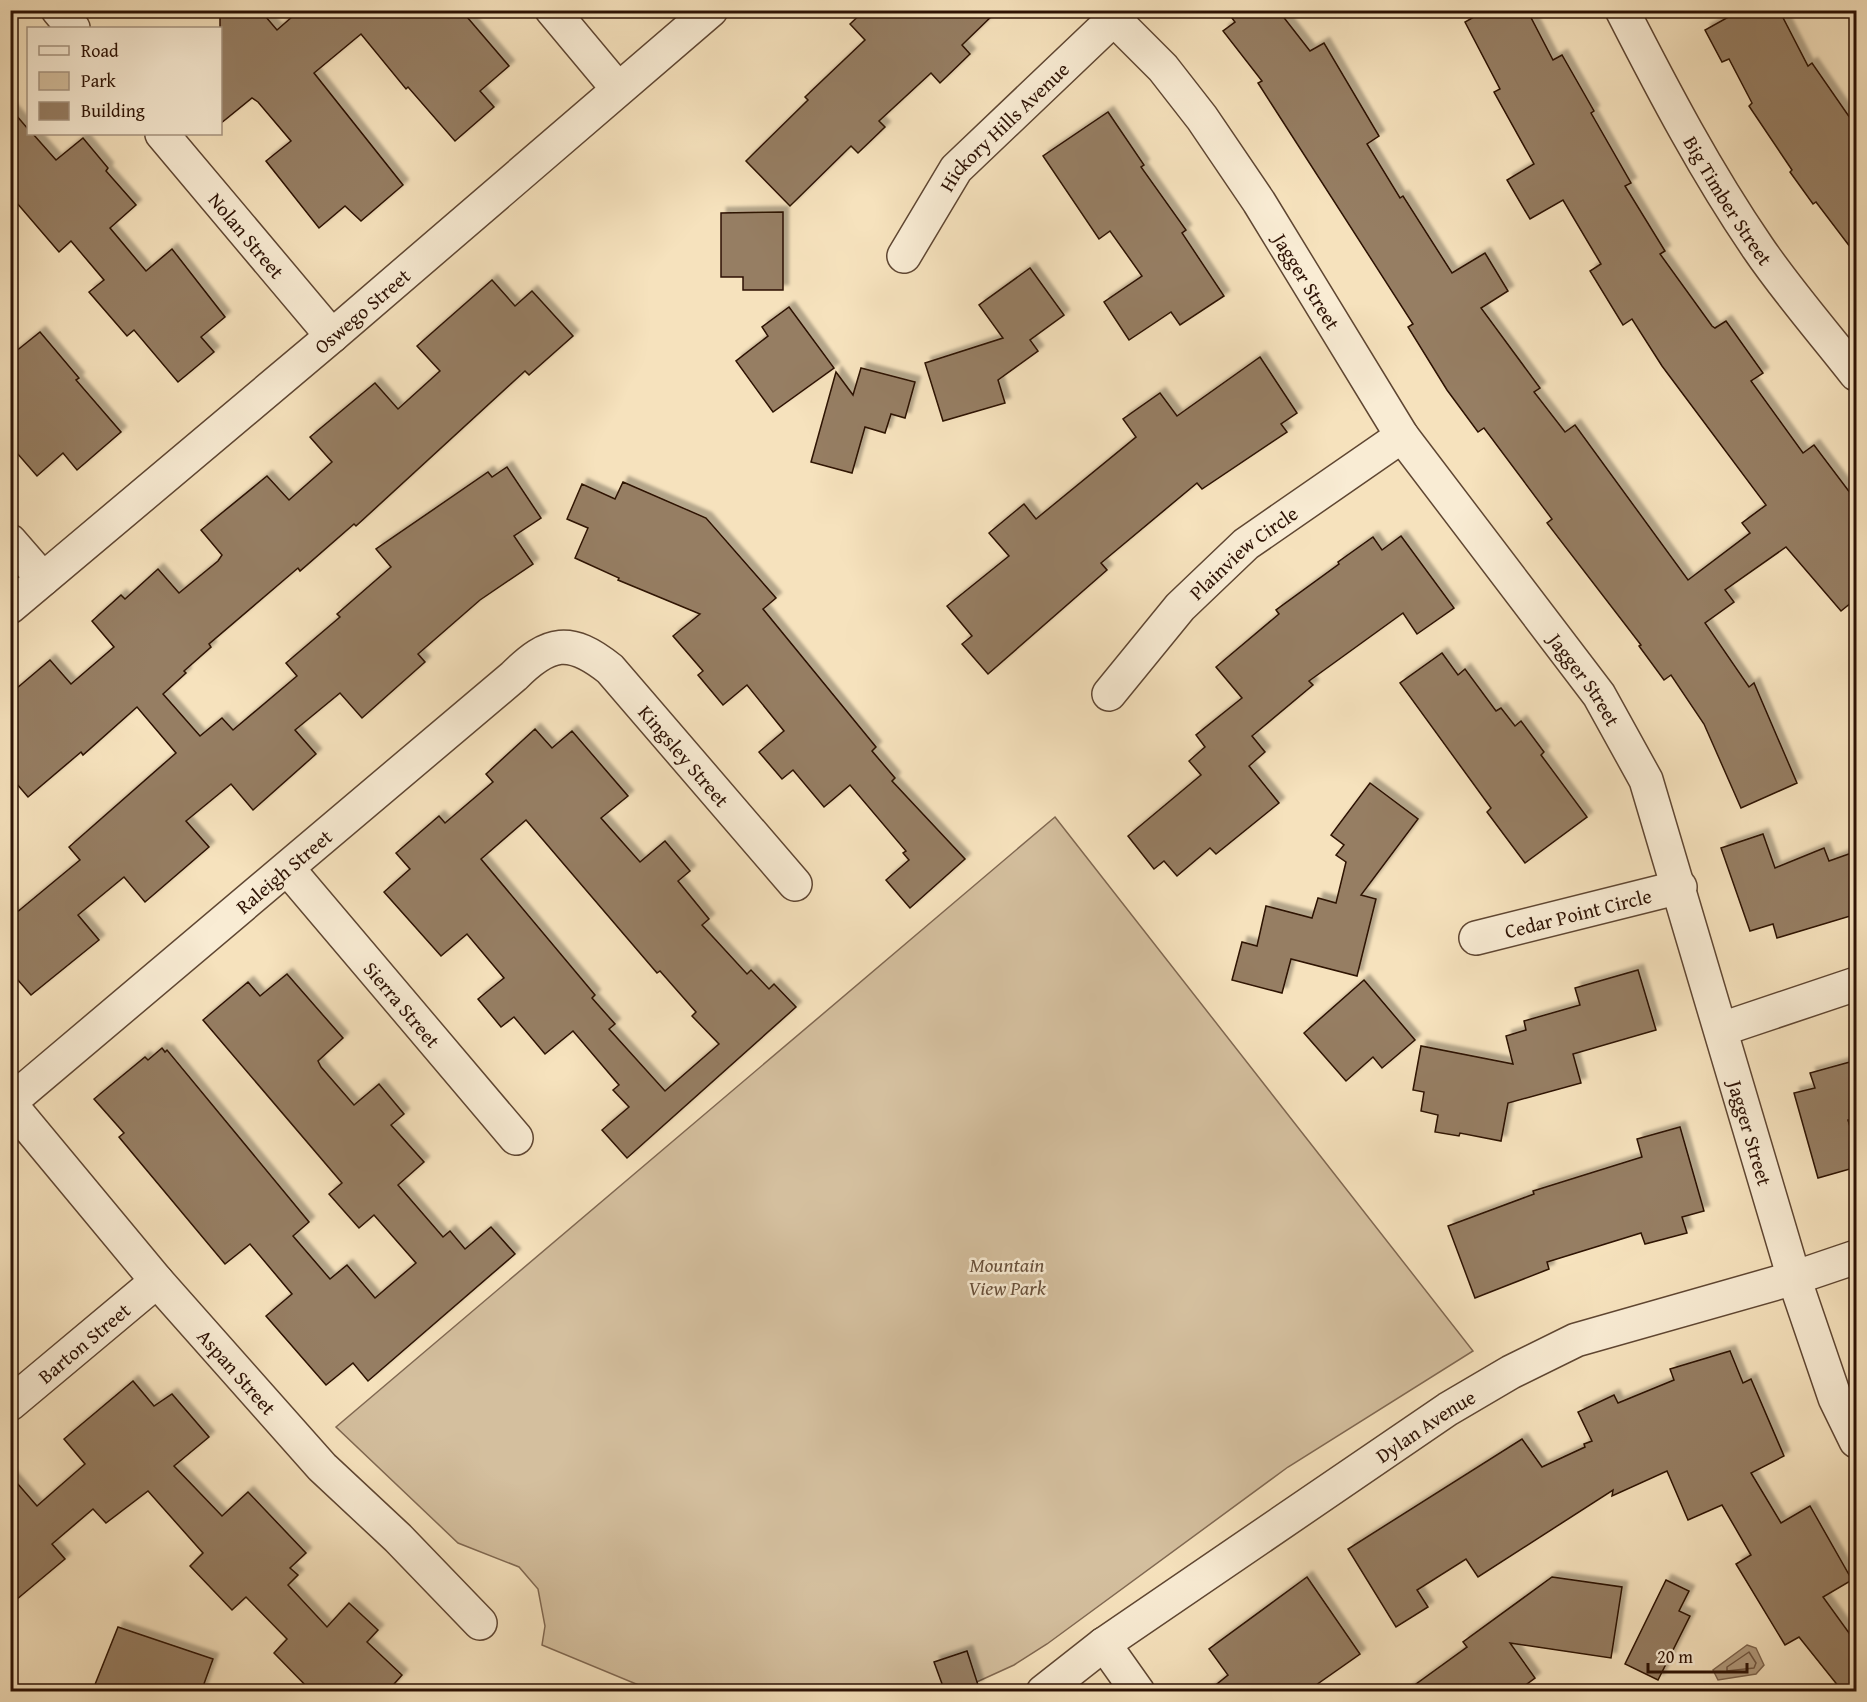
<svg xmlns="http://www.w3.org/2000/svg" width="1867" height="1702" font-family="'Gentium Book Plus',serif">
<style>
.green{fill:#d4bf9e;stroke:#806851;stroke-width:1.5}
.water{fill:#b29b7e;stroke:#7d644d;stroke-width:1.5}
.lines{fill:none;stroke-linecap:round;stroke-linejoin:round}
.shore{stroke:#705641;stroke-width:1.5}
.building{fill:#967e64;stroke:#2d1204;stroke-width:1.5;fill-rule:evenodd;filter:url(#shadow)}
.street-casing{stroke:#5f4632;stroke-width:36}
.street{stroke:#f9ecd4;stroke-width:33}
.labels{text-anchor:middle;dominant-baseline:central;stroke-width:5;stroke-linejoin:round;paint-order:stroke}
.street-label{font-size:20px;fill:#2d1204;stroke:#f9ecd4}
.park-label{font-size:20px;font-style:italic;fill:#674f3a;stroke:#f9ecd4}
</style>
<defs>
<filter id="shadow"><feDropShadow dx="5.5" dy="-5.5" stdDeviation="1.5" flood-color="#0004"/></filter>
</defs>
<rect width="100%" height="100%" fill="#f6e2bd"/>
<filter id="stains"><feTurbulence type="fractalNoise" baseFrequency=".00333" numOctaves="4"/><feColorMatrix values="0 0 0 0 .2 0 0 0 0 .09 0 0 0 0 .02 0 0 0 .5 -.17"/></filter>
<radialGradient id="worn" r=".72"><stop offset=".6" stop-color="#630" stop-opacity="0"/><stop offset="1" stop-color="#630" stop-opacity=".3"/></radialGradient>
<polygon class="green" points="1055,817 1473,1351 1288,1467 1047,1644 1014,1665 957,1691 653,1691 542,1645 545,1626 538,1589 519,1567 458,1543 336,1427"/>
<polygon class="water" points="1747,1645 1756,1648 1764,1665 1756,1674 1718,1680 1713,1670"/>
<g class="lines">
<polygon class="shore" points="1749,1652 1756,1663 1754,1668 1727,1671 1727,1667"/>
</g>
<g class="building">
<polygon points="220,10 260,10 277,30 300,10 461,10 509,66 480,91 494,107 455,141 408,87 406,89 361,34 314,73 403,185 361,221 345,206 319,228 266,161 291,141 258,102 252,98 220,124"/>
<polygon points="865,10 998,10 962,45 970,54 940,83 931,73 879,121 885,127 858,153 851,146 790,206 746,161 808,100 805,97 865,40 850,24"/>
<polygon points="1226,10 1278,10 1310,51 1324,43 1379,136 1367,144 1400,198 1403,196 1452,273 1485,253 1508,291 1481,308 1540,388 1534,392 1565,432 1575,425 1688,580 1750,533 1742,523 1766,505 1662,366 1632,319 1623,325 1590,271 1601,264 1563,200 1530,219 1507,180 1534,164 1494,92 1500,89 1465,22 1486,10 1527,10 1553,60 1562,55 1594,111 1591,113 1631,183 1625,186 1665,251 1660,254 1712,326 1715,328 1726,321 1763,373 1751,381 1803,453 1814,445 1857,502 1857,598 1841,611 1786,547 1725,590 1734,602 1705,623 1749,687 1754,683 1797,783 1741,808 1704,724 1671,675 1664,680 1639,646 1641,645 1547,523 1552,519 1484,428 1478,432 1447,390 1408,327 1413,324 1258,83 1262,81 1223,31 1235,22"/>
<polygon points="1741,10 1779,10 1808,66 1812,63 1857,128 1857,256 1816,202 1813,204 1790,172 1792,170 1749,106 1752,103 1729,59 1722,62 1705,30"/>
<polygon points="10,108 28,129 28,134 33,134 56,160 83,138 108,168 106,171 136,205 110,228 146,271 172,249 225,317 201,337 214,352 178,382 134,330 127,336 89,292 104,280 71,241 59,252 10,195"/>
<polygon points="1108,112 1144,165 1141,167 1186,230 1182,233 1224,296 1180,325 1171,312 1129,340 1104,302 1142,276 1110,231 1099,239 1043,156"/>
<polygon points="783,212 783,290 743,290 743,277 721,277 721,213"/>
<polygon points="1030,268 1064,315 1030,340 1038,351 998,380 1005,403 943,421 925,363 1003,338 979,305"/>
<polygon points="492,280 515,306 532,291 573,336 529,375 525,371 356,526 354,524 300,571 298,568 209,644 211,647 184,671 186,673 163,694 200,736 222,718 233,730 297,676 286,663 340,617 337,614 391,567 376,549 488,472 492,477 507,467 541,518 514,536 533,564 480,600 418,654 425,662 362,718 340,693 295,730 316,754 253,810 231,784 186,821 209,847 145,902 124,877 78,915 99,940 31,995 10,971 10,918 80,860 69,847 176,753 137,707 83,755 81,752 28,797 10,776 10,694 50,660 71,684 114,647 92,621 121,595 125,599 158,569 179,593 218,561 222,555 201,530 267,476 289,500 332,462 310,437 375,383 398,409 440,371 417,346"/>
<polygon points="789,307 834,368 773,412 736,361 768,336 762,327"/>
<polygon points="40,332 79,378 76,380 121,432 77,470 63,453 37,476 10,445 10,356"/>
<polygon points="1260,357 1297,413 1281,424 1287,432 1202,489 1197,483 1101,563 1107,570 988,674 962,644 972,636 947,606 1009,556 989,533 1024,504 1036,519 1136,437 1123,419 1160,393 1177,416"/>
<polygon points="861,368 915,382 905,418 891,414 885,433 865,427 852,473 811,462 836,372 853,395"/>
<polygon points="623,482 706,518 776,598 763,609 876,747 872,751 895,778 892,781 965,859 910,908 886,880 909,860 903,853 906,851 850,785 824,807 793,770 782,779 759,752 784,731 747,685 723,705 698,675 703,671 673,636 700,614 618,580 619,578 575,558 588,528 567,519 582,484 615,499"/>
<polygon points="1401,536 1454,608 1417,634 1403,613 1309,681 1313,685 1252,736 1265,752 1249,766 1279,803 1216,854 1210,848 1177,876 1164,861 1154,869 1128,836 1201,775 1189,761 1205,747 1196,735 1242,698 1216,667 1279,614 1276,610 1339,564 1338,562 1373,537 1382,550"/>
<polygon points="1442,653 1458,675 1465,669 1496,711 1501,708 1515,726 1521,721 1544,752 1541,755 1587,817 1525,863 1487,812 1491,808 1400,683"/>
<path d="M 535,729 L 552,748 L 572,731 L 628,796 L 601,818 L 640,862 L 665,841 L 690,871 L 678,881 L 709,919 L 702,925 L 747,974 L 751,970 L 769,989 L 774,984 L 796,1007 L 627,1158 L 602,1130 L 629,1107 L 613,1090 L 619,1085 L 573,1031 L 545,1054 L 514,1017 L 501,1027 L 478,999 L 504,978 L 467,934 L 441,956 L 384,892 L 410,869 L 396,853 L 439,816 L 445,823 L 493,782 L 486,774 ZM 526,820 L 657,973 L 660,971 L 696,1012 L 692,1016 L 719,1044 L 665,1091 L 609,1029 L 615,1024 L 592,998 L 595,995 L 481,859 Z"/>
<polygon points="1370,783 1418,819 1361,895 1376,899 1357,976 1291,959 1282,993 1232,980 1242,942 1257,946 1266,906 1312,918 1318,898 1336,903 1346,862 1336,855 1344,845 1331,835"/>
<polygon points="1763,834 1775,868 1824,848 1829,861 1857,851 1857,914 1777,938 1773,924 1750,931 1721,848"/>
<polygon points="1638,970 1656,1030 1573,1054 1581,1083 1508,1103 1501,1141 1460,1133 1459,1136 1435,1132 1438,1115 1421,1111 1424,1092 1413,1090 1421,1046 1513,1064 1506,1036 1526,1030 1524,1021 1580,1005 1575,988"/>
<polygon points="287,974 343,1038 318,1061 321,1067 354,1105 379,1084 404,1114 391,1125 424,1162 398,1185 443,1237 450,1231 465,1249 491,1227 515,1254 368,1381 353,1363 326,1385 266,1316 292,1294 250,1244 225,1264 119,1137 124,1133 94,1099 145,1057 148,1060 162,1048 165,1052 167,1050 309,1222 293,1236 330,1279 347,1265 375,1298 416,1263 374,1215 359,1228 329,1194 342,1183 203,1020 248,982 260,996"/>
<polygon points="1364,980 1415,1040 1382,1068 1373,1057 1346,1081 1304,1033"/>
<polygon points="1857,1060 1857,1118 1848,1120 1857,1150 1857,1167 1818,1178 1794,1093 1815,1088 1810,1073"/>
<polygon points="1680,1127 1704,1211 1682,1217 1687,1233 1645,1244 1641,1233 1547,1262 1549,1269 1475,1298 1448,1226 1534,1194 1533,1191 1642,1157 1637,1139"/>
<polygon points="1730,1351 1743,1383 1751,1379 1784,1456 1751,1473 1781,1523 1810,1506 1852,1580 1823,1597 1857,1644 1857,1692 1843,1692 1799,1637 1785,1645 1736,1564 1751,1555 1722,1505 1688,1520 1667,1471 1612,1496 1613,1490 1478,1577 1466,1559 1417,1590 1428,1607 1396,1627 1348,1549 1522,1439 1542,1467 1585,1447 1584,1444 1592,1441 1578,1412 1614,1395 1618,1403 1674,1380 1670,1369"/>
<polygon points="133,1381 154,1406 172,1394 209,1437 174,1466 222,1516 248,1492 306,1553 290,1568 298,1575 288,1585 327,1627 349,1603 378,1630 367,1642 402,1675 387,1692 312,1692 274,1653 287,1639 246,1597 232,1610 190,1566 203,1553 148,1491 106,1523 93,1509 52,1544 65,1559 10,1605 10,1475 37,1506 85,1464 64,1439"/>
<polygon points="1307,1577 1360,1654 1306,1692 1207,1692 1228,1675 1209,1649"/>
<polygon points="1552,1577 1622,1587 1611,1658 1510,1643 1535,1678 1516,1692 1405,1692 1467,1647 1463,1642"/>
<polygon points="1666,1580 1689,1591 1679,1611 1690,1616 1658,1680 1625,1664"/>
<polygon points="118,1627 213,1659 201,1692 92,1692"/>
<polygon points="967,1651 978,1685 959,1692 945,1692 934,1662"/>
</g>
<g class="lines">
<defs>
<g id="street">
<polyline points="58,10 73,28"/>
<polyline points="552,10 618,89"/>
<path id="s1" d="M 1622,10 C 1664,92 1706,172 1758,248 C 1788,292 1824,333 1856,374"/>
<path id="s2" d="M 1114,19 L 1163,68 L 1202,118 L 1259,202 L 1402,436 L 1599,695 L 1646,780 L 1794,1278 L 1835,1398 L 1856,1441"/>
<path id="s3" d="M 162,134 L 332,336"/>
<path id="s4" d="M 904,256 L 956,169 L 1123,10"/>
<polyline points="10,541 43,579"/>
<path id="s5" d="M 10,607 L 332,336 L 711,10"/>
<path id="s6" d="M 1109,694 L 1180,607 L 1246,544 L 1402,436"/>
<path id="s7" d="M 288,869 L 516,1138"/>
<path id="s8" d="M 1476,938 L 1680,887"/>
<polyline points="1722,1029 1856,984"/>
<path id="s9" d="M 10,1102 L 514,676 C 549,641 570,637 610,669 L 795,884"/>
<path id="s10" d="M 10,1104 L 157,1281 L 322,1467 L 398,1538 L 480,1623"/>
<path id="s11" d="M 10,1404 L 157,1281"/>
<polyline points="1104,1644 1138,1692"/>
<path id="s12" d="M 1043,1692 L 1104,1644 L 1448,1409 L 1511,1372 L 1576,1340 L 1794,1278 L 1856,1257"/>
</g>
</defs>
<use href="#street" class="street-casing"/>
<use href="#street" class="street"/>
</g>
<g class="labels">
<g class="street-label">
<text stroke="none"><textPath href="#s4" startOffset="165">Hickory Hills Avenue</textPath></text>
<text stroke="none"><textPath href="#s1" startOffset="218">Big Timber Street</textPath></text>
<text stroke="none"><textPath href="#s3" startOffset="132">Nolan Street</textPath></text>
<text stroke="none"><textPath href="#s2" startOffset="327">Jagger Street</textPath></text>
<text stroke="none"><textPath href="#s5" startOffset="460">Oswego Street</textPath></text>
<text stroke="none"><textPath href="#s6" startOffset="196">Plainview Circle</textPath></text>
<text stroke="none"><textPath href="#s2" startOffset="813">Jagger Street</textPath></text>
<text stroke="none"><textPath href="#s9" startOffset="885">Kingsley Street</textPath></text>
<text stroke="none"><textPath href="#s9" startOffset="358">Raleigh Street</textPath></text>
<text stroke="none"><textPath href="#s8" startOffset="105">Cedar Point Circle</textPath></text>
<text stroke="none"><textPath href="#s7" startOffset="177">Sierra Street</textPath></text>
<text stroke="none"><textPath href="#s2" startOffset="1299">Jagger Street</textPath></text>
<text stroke="none"><textPath href="#s11" startOffset="96">Barton Street</textPath></text>
<text stroke="none"><textPath href="#s10" startOffset="351">Aspan Street</textPath></text>
<text stroke="none"><textPath href="#s12" startOffset="466">Dylan Avenue</textPath></text>
</g>
<g class="park-label">
<text x="1007" y="1264">Mountain<tspan x="1007" dy="23">View Park</tspan></text>
</g>
</g>
<rect width="1867" height="1702" fill="none" stroke="#f6e2bd" stroke-width="36"/>
<rect x="12" y="12" width="1843" height="1678" fill="none" stroke="#2d1204" stroke-width="3"/>
<rect x="18" y="18" width="1831" height="1666" fill="none" stroke="#2d1204" stroke-width="1.5"/>
<rect x="27" y="27" width="195" height="108" fill="#f9ecd4" stroke="#a79581" stroke-width="1.5"/>
<rect x="39" y="46" width="30" height="9" fill="#f9ecd4" stroke="#a79581" stroke-width="1.5"/>
<text x="81" y="57" font-size="18" fill="#2d1204">Road</text>
<rect x="39" y="72" width="30" height="18" fill="#d4bf9e" stroke="#a79581" stroke-width="1.5"/>
<text x="81" y="87" font-size="18" fill="#2d1204">Park</text>
<rect x="39" y="102" width="30" height="18" fill="#967e64" stroke="#a79581" stroke-width="1.5"/>
<text x="81" y="117" font-size="18" fill="#2d1204">Building</text>
<path d="M1648 1663v9h99v-9" fill="none" stroke="#2d1204" stroke-width="3"/>
<text x="1657" y="1663" font-size="18" fill="#2d1204" stroke="#f9ecd4" stroke-width="4.5" paint-order="stroke">20 m</text>
<rect width="100%" height="100%" filter="url(#stains)"/>
<rect width="100%" height="100%" fill="url(#worn)"/>
</svg>
